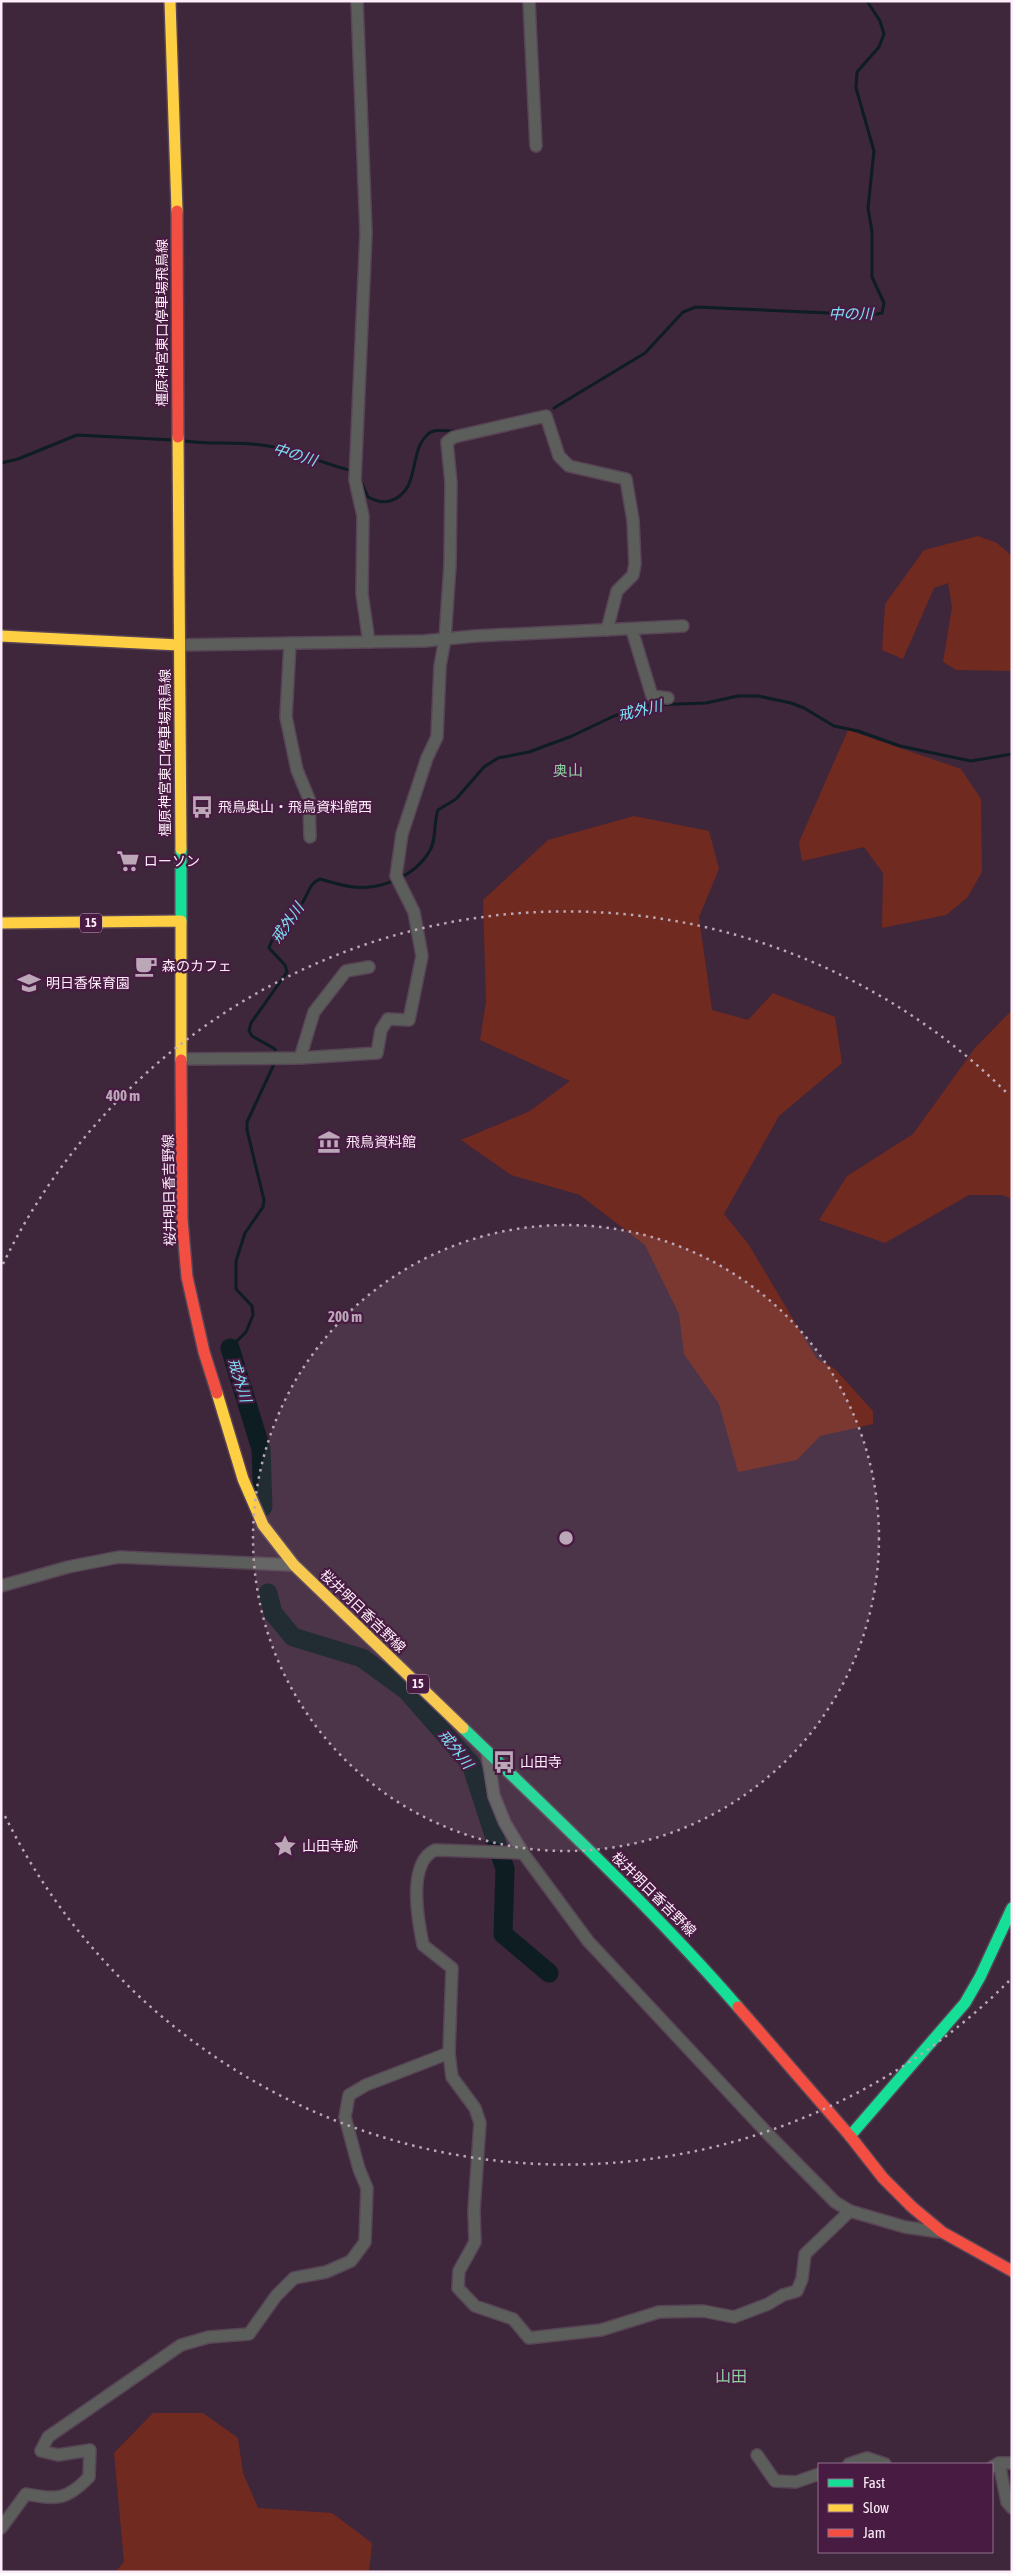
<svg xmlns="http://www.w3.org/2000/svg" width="1013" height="2573" font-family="'Asap Condensed','Noto Sans JP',sans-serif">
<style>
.green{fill:#712a1f}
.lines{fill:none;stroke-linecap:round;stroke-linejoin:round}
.stream{stroke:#0d1d22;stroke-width:3}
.river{stroke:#0d1d22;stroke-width:19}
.street-casing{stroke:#574454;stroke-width:14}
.fast-casing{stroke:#574454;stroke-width:14}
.slow-casing{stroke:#574454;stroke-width:14}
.jam-casing{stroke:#574454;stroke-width:14}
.street{stroke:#5c5e5c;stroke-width:11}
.fast{stroke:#16e098;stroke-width:11}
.slow{stroke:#ffcf43;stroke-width:11}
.jam{stroke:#f24e42;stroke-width:11}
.ring{fill:none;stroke:#bba7b7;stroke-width:2.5;stroke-dasharray:2.5 5}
.labels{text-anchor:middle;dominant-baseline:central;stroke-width:4.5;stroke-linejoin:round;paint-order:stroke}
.shield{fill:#481c42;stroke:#c7aec3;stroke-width:1}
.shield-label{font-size:12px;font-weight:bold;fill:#feedfa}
.street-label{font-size:14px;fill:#feedfa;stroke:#481c42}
.poi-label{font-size:14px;fill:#feedfa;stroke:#481c42;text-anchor:start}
.water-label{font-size:15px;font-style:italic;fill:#7ce0f5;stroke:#481c42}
.neighbourhood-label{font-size:15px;fill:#8cd2a1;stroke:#481c42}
.quarter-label{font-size:16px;fill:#8cd2a1;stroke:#481c42}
.centre{fill:#bba7b7;stroke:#481c42;stroke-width:2.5}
.ring-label{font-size:15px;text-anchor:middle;font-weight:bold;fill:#bba7b7;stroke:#481c42;stroke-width:4.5;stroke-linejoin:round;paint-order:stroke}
</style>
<rect width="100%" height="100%" fill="#3e263b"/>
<g class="green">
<polygon points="978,536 997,543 1012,556 1012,671 956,670 943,662 952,607 948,583 934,588 903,659 882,650 885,604 924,550"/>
<polygon points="848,730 961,769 981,799 982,872 967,898 946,915 882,928 883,873 864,847 802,861 799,842"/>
<polygon points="634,816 709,831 719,869 699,917 712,1010 748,1020 773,993 835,1017 842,1063 779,1116 724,1214 749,1245 817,1359 834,1368 873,1411 873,1424 820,1436 797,1460 738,1472 719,1404 684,1354 679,1314 645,1245 580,1195 511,1175 461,1140 530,1111 570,1081 480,1040 486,1002 483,900 548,840"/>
<polygon points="1012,1010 1012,1199 1002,1195 969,1195 885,1243 819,1220 847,1176 913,1134 975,1048"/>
<polygon points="153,2413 203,2413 238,2438 243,2473 258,2508 332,2513 372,2543 369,2572 115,2572 124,2562 114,2453"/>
</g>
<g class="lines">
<g class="stream">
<polyline points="554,408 645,353 683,312 696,307 872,315 882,313 884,303 872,277 872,232 868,208 874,151 856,88 857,72 879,47 884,34 880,21 867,1"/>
<path d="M 184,441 C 212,445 241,441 268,446 C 298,451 324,464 353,471"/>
<polyline points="1,463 18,459 77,435 173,440"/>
<path d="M 358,474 L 368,497 C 376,501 382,503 390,501 C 421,491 408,453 427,435 C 436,427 446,432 457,431"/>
<path d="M 276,1056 L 275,1049 L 252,1036 L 249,1031 L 251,1023 L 287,972 L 285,965 L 269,948 C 274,930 295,917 304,900 C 309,891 310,883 320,879 C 331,882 343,886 354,887 C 381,890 415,876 429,852 C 437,840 433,824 438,810 L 456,799 L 484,767 L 498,758 L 529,752 L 572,736 L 614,716 L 650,705 L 706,703 L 738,696 L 758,696 L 791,703 L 804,708 L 834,726 L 858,731 L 900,746 L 971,761 L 1012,754"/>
<polyline points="230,1348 246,1332 253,1315 252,1306 236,1289 236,1261 245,1233 263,1207 264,1200 247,1130 247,1122 275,1062"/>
</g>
<g class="river">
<polyline points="230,1348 261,1449 263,1507"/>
<polyline points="268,1593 273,1613 293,1637 362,1658 406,1690 471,1764 505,1869 503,1934 549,1973"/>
</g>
<defs>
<g id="street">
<polyline points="357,1 366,233 355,480 363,516 362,594 369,642"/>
<polyline points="529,1 536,146"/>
<polyline points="632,630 652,696 668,698"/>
<polyline points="290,643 286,717 297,770 309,799 310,837"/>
<polyline points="179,645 424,641 475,636 683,626"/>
<polyline points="300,1058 314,1012 346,971 369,967"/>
<polyline points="183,1059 300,1058 377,1053 381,1030 388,1019 409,1020 422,956 414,912 396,876 402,834 427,758 437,737 440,666 445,639 450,565 451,483 447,442 454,437 546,416 559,456 569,466 626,479 633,520 635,564 633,575 617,591 607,630"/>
<polyline points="1,1586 68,1567 119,1557 294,1565"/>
<polyline points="487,1751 494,1796 505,1823 523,1853 588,1941 769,2135 835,2202 850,2211 905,2227 940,2232"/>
<path d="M 523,1853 L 435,1850 C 407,1863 418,1921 423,1945 L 452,1968 L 449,2053 L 452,2077 L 475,2108 L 480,2123 L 474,2210 L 475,2242 L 459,2271 L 458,2288 L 475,2306 L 513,2319 L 529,2338 L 601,2330 L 659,2312 L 703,2311 L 734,2317 L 768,2304 L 783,2295 L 797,2291 L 802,2279 L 805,2254 L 850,2211"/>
<polyline points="757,2455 775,2481 796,2482 819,2474"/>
<polyline points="999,2463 1007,2502 1012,2508"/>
<polyline points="849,2464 867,2458 885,2464"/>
<polyline points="992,2467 999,2463 1012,2463"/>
<path d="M 1,2528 L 26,2494 C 57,2500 67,2500 89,2477 L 90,2450 L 58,2455 L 41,2451 L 48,2437 L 181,2345 L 209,2337 L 249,2334 L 276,2296 L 294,2278 L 326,2272 L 351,2261 L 365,2242 L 367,2188 L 359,2169 L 345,2117 L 349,2095 L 366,2085 L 449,2053"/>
</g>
<g id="fast">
<polyline points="181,849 181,921"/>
<path d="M 463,1728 C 557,1819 652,1908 738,2007"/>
<polyline points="850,2136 965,2003 980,1977 1012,1908"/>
</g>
<g id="slow">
<polyline points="170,1 177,211"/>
<polyline points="178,437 181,849"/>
<polyline points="1,636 179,645"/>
<polyline points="1,923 181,921 181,1060"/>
<polyline points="217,1393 243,1479 263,1525 294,1565 463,1728"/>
</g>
<g id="jam">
<polyline points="177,211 178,437"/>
<polyline points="181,1060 182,1219 187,1277 204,1352 217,1393"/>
<polyline points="738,2007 850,2136 883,2178 912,2207 942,2232 1012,2271"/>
</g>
</defs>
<use href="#street" class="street-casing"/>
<use href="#fast" class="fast-casing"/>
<use href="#slow" class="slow-casing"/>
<use href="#jam" class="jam-casing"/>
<use href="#street" class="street"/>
<use href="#fast" class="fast"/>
<use href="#slow" class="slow"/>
<use href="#jam" class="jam"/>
</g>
<circle cx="566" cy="1538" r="313" fill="#bba7b7" fill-opacity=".12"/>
<g class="ring">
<circle cx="566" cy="1538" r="313"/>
<path d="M1009 1981A626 626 0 0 1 3 1812M3 1264A626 626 0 0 1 1009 1095"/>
</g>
<defs>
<symbol id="bus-bare" viewBox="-9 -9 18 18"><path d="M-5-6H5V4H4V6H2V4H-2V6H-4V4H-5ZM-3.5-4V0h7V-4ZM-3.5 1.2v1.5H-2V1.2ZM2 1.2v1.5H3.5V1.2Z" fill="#bba7b7" stroke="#481c42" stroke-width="2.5" paint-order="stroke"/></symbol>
<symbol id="supermarket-bare" viewBox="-9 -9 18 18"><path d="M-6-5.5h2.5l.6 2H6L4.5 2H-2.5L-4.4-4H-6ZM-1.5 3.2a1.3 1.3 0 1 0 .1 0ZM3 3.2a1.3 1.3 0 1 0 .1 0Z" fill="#bba7b7" stroke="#481c42" stroke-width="2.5" paint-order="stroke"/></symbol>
<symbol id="cafe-bare" viewBox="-9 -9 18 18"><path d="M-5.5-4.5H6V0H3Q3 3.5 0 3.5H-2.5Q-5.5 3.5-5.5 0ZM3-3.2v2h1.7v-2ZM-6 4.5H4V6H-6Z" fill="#bba7b7" stroke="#481c42" stroke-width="2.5" paint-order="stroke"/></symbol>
<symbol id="school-bare" viewBox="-9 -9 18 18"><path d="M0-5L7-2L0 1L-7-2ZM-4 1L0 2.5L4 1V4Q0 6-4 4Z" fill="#bba7b7" stroke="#481c42" stroke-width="2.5" paint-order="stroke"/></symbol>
<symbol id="museum-bare" viewBox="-9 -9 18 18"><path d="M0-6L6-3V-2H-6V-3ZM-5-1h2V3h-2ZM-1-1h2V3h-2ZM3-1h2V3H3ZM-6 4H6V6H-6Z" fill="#bba7b7" stroke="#481c42" stroke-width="2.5" paint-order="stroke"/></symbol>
<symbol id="sight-bare" viewBox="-9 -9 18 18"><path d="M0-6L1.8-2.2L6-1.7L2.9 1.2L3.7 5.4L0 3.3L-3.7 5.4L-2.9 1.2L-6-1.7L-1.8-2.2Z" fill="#bba7b7" stroke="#481c42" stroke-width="2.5" paint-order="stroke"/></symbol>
</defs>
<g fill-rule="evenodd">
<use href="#bus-bare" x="186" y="791" width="32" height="32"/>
<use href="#supermarket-bare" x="112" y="845" width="32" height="32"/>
<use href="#cafe-bare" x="130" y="950" width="32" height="32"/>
<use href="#school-bare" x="13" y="967" width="32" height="32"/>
<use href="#museum-bare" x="313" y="1126" width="32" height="32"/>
<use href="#bus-bare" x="488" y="1746" width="32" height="32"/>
<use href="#sight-bare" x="269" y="1830" width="32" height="32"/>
</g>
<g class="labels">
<g class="shield">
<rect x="80" y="913.5" width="22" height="19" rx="4"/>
<rect x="407" y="1674.5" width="22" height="19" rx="4"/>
</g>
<g class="shield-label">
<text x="91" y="923">15</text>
<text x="418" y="1684">15</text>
</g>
<g class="street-label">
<text transform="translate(162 323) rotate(-90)">橿原神宮東口停車場飛鳥線</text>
<text transform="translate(165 753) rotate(-90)">橿原神宮東口停車場飛鳥線</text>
<text transform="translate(169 1190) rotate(-91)">桜井明日香吉野線</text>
<text transform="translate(363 1611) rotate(44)">桜井明日香吉野線</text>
<text transform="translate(654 1894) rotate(45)">桜井明日香吉野線</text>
</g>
<g class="poi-label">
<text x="218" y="807">飛鳥奥山・飛鳥資料館西</text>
<text x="144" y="861">ローソン</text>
<text x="162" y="966">森のカフェ</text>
<text x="46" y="983">明日香保育園</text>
<text x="346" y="1142">飛鳥資料館</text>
<text x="520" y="1762">山田寺</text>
<text x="302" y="1846">山田寺跡</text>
</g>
<g class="water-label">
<text x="851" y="313">中の川</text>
<text transform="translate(295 454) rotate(17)">中の川</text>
<text transform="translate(640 710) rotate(-13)">戒外川</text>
<text transform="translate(287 923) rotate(-55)">戒外川</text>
<text transform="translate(240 1380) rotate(73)">戒外川</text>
<text transform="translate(456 1749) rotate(52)">戒外川</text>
</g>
<g class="neighbourhood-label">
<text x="568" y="770">奥山</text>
</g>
<g class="quarter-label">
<text x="731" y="2376">山田</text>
</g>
</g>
<circle cx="566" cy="1538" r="8" class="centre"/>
<g class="ring-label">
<text x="123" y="1101">400 m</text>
<text x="345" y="1322">200 m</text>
</g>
<rect width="1013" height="2573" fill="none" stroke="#feedfa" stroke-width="5"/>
<rect x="818" y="2463" width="175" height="90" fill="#481c42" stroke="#91708c"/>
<rect x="828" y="2479" width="25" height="8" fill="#16e098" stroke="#91708c"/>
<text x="863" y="2488" font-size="15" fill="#feedfa">Fast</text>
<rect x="828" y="2504" width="25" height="8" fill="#ffcf43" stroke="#91708c"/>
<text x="863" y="2513" font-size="15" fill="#feedfa">Slow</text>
<rect x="828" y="2529" width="25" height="8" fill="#f24e42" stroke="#91708c"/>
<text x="863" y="2538" font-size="15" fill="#feedfa">Jam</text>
</svg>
